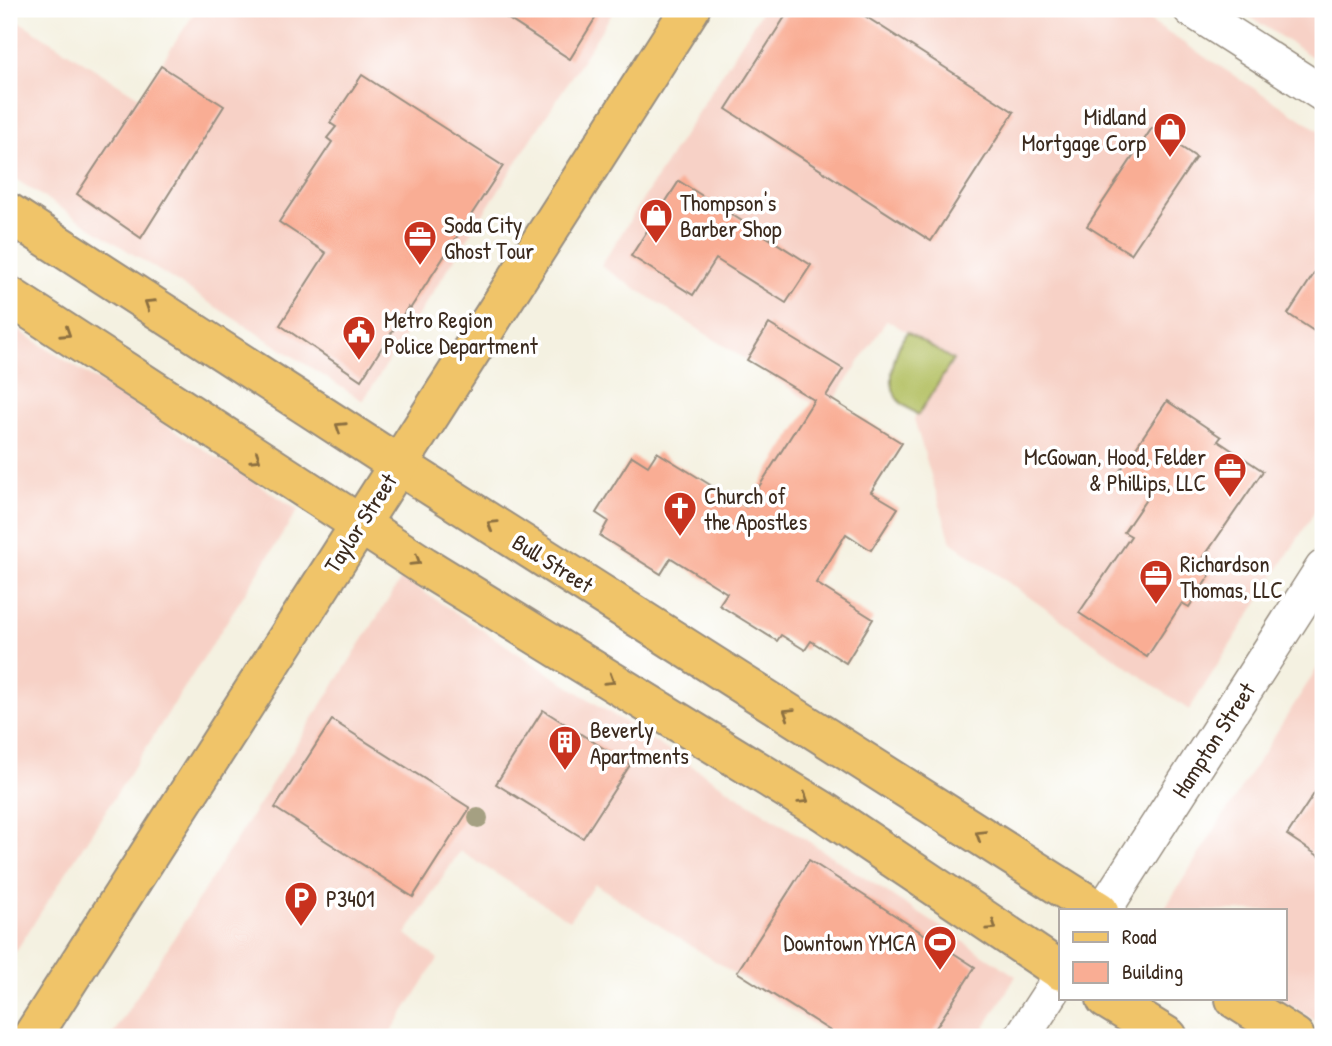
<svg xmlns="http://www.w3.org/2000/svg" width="1332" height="1046" font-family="'Patrick Hand',sans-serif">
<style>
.built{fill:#f7d1c6}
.green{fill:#b2bf61;stroke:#767440;stroke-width:2}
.building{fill:#f9ad94}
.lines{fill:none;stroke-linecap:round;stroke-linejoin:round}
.minor-casing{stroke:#988e80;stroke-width:38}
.major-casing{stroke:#988e80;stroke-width:42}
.minor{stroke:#fff;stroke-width:35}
.major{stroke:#f0c469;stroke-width:38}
.tree{fill:#a5a082}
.oneway{stroke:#8c6f40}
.labels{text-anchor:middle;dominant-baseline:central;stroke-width:7;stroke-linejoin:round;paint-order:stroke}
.poi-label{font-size:23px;fill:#3b2a1e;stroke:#fff;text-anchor:start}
.street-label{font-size:23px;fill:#3b2a1e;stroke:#fff}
</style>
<rect width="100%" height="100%" fill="#fff"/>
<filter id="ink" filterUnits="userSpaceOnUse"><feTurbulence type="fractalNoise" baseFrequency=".0143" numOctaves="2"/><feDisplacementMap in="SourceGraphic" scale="14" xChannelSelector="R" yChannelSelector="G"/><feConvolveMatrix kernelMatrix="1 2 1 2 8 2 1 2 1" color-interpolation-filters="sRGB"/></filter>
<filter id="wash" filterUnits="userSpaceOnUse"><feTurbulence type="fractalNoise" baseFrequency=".00686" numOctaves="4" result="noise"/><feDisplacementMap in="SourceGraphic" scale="28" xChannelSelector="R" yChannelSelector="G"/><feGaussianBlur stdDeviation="1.57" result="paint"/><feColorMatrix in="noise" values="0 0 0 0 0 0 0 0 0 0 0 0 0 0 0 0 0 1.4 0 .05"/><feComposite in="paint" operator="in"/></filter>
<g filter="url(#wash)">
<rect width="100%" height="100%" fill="#f4f1e1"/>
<g class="built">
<polygon points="197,9 615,9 363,401 9,175 9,15 139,97"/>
<polygon points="763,9 1131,9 1323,133 1323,499 1189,710 951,542 914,419 953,360 887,320 826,412 601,266"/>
<polygon points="1238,9 1323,9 1323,64"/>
<polygon points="9,324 298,510 9,962"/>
<polygon points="402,578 1016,976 979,1037 833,1037 595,884 569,920 460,851 406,934 438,959 388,1037 111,1037"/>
<polygon points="1323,659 1323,1026 1281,999 1285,999 1285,911 1163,911"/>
</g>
<path class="green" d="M 907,332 L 953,360 L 918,415 C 911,410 900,404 896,397 C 886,377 896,348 907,332 Z"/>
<g id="blocks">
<g class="building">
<polygon points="493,9 601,9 570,59"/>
<polygon points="790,9 854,9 1014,112 931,241 726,109"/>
<polygon points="161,66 224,106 141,238 77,194"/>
<polygon points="362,75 503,166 410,309 408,307 361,380 280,325 326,253 279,222 332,142 327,138 336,127 330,123"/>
<polygon points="1152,128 1196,157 1131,254 1087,226"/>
<polygon points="679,181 811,265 786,303 716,259 693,295 631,256"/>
<polygon points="1323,260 1323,337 1288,314"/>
<polygon points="769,324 843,369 826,396 902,443 871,492 898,508 871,550 846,534 816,583 873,619 846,663 811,641 805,650 781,635 777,641 719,605 727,593 671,558 661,574 600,536 608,521 596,513 632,456 648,466 657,452 746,507 814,400 747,360"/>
<polygon points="1167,401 1221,437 1218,441 1263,471 1197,567 1210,575 1189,607 1182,603 1147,657 1079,613 1131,536 1124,532 1149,495 1118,474"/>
<polygon points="543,710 630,765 583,838 496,784"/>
<polygon points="332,720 470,808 413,897 275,808"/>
<polygon points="1323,780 1323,859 1287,835"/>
<polygon points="809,860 975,967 930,1037 840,1037 737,972"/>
</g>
</g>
</g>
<g filter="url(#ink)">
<use href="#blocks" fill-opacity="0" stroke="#988e80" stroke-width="2"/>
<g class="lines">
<defs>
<g id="minor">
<polyline points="1191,9 1323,94"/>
<polyline points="1103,911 1323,568"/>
<polyline points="1022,1037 1061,977"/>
</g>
<g id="major">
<polyline points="9,213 397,464 1099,911"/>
<polyline points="9,296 424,566 823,811 1061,971"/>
<polyline points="1106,999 1168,1037"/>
<polyline points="1235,999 1295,1037"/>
<polyline points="32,1037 690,9"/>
</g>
</defs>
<use href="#minor" class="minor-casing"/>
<use href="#major" class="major-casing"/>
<use href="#minor" class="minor"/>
<use href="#major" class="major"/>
</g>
<circle class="tree" cx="478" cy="818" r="10"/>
<defs><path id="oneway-chevron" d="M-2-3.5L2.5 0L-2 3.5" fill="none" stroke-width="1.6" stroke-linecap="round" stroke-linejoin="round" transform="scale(1.75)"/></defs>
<g class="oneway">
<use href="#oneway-chevron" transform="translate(149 304) rotate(-147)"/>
<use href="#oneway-chevron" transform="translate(66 333) rotate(33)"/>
<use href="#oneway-chevron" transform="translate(340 427) rotate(-147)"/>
<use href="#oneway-chevron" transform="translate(256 458) rotate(33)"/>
<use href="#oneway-chevron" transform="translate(492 525) rotate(-148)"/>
<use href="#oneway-chevron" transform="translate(416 561) rotate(32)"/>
<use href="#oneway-chevron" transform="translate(610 680) rotate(32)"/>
<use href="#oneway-chevron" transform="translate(788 713) rotate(-148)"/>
<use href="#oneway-chevron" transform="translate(804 799) rotate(32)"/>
<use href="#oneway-chevron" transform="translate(980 835) rotate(-148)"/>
<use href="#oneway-chevron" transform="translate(992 926) rotate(34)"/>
</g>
</g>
<defs>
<symbol id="shop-pin" viewBox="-11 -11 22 30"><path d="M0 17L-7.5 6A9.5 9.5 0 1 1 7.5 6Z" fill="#c8321e" stroke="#fff"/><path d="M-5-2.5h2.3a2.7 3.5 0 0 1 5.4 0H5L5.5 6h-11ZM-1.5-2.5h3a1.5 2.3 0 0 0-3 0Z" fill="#fff"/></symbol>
<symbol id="office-pin" viewBox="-11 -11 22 30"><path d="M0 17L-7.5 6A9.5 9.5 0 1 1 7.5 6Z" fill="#c8321e" stroke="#fff"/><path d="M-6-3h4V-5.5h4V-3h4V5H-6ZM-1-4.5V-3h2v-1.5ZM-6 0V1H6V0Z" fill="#fff"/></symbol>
<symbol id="civic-pin" viewBox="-11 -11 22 30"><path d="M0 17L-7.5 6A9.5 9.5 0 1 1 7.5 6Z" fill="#c8321e" stroke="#fff"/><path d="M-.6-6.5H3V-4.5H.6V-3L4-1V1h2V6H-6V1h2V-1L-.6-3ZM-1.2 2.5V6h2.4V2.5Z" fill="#fff"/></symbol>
<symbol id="church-pin" viewBox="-11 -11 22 30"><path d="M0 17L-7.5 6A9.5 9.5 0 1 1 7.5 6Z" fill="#c8321e" stroke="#fff"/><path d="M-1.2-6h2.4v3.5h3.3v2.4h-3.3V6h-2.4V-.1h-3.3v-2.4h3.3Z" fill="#fff"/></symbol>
<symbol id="building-pin" viewBox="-11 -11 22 30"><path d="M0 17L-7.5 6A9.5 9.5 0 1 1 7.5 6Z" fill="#c8321e" stroke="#fff"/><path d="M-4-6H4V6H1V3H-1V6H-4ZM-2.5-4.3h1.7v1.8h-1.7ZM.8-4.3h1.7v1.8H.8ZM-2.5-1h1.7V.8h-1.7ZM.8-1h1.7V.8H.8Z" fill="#fff"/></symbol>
<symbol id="parking-pin" viewBox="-11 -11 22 30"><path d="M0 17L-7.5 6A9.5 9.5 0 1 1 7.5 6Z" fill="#c8321e" stroke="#fff"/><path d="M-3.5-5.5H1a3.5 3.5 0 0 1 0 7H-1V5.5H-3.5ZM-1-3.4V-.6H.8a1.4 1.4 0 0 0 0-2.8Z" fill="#fff"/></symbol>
<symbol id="stadium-pin" viewBox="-11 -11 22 30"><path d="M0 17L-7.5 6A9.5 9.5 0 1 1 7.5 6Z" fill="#c8321e" stroke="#fff"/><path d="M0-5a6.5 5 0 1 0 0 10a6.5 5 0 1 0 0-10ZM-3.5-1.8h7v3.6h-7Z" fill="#fff"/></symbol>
</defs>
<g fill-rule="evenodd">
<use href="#shop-pin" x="1151" y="110" width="38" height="52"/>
<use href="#shop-pin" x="637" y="196" width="38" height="52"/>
<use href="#office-pin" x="401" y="218" width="38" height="52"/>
<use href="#civic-pin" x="340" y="313" width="38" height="52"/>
<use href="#office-pin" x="1211" y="450" width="38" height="52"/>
<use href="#church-pin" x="661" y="489" width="38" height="52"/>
<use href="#office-pin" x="1137" y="557" width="38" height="52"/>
<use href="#building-pin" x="546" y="723" width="38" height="52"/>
<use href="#parking-pin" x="282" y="879" width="38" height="52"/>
<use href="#stadium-pin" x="921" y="923" width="38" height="52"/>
</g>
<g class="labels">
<g class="poi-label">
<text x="1146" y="116" text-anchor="end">Midland<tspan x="1146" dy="26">Mortgage Corp</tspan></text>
<text x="680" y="202">Thompson's<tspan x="680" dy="26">Barber Shop</tspan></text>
<text x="444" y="224">Soda City<tspan x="444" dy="26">Ghost Tour</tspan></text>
<text x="384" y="319">Metro Region<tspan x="384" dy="26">Police Department</tspan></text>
<text x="1206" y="456" text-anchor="end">McGowan, Hood, Felder<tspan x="1206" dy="26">&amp; Phillips, LLC</tspan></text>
<text x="704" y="495">Church of<tspan x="704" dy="26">the Apostles</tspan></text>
<text x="1180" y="563">Richardson<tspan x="1180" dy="26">Thomas, LLC</tspan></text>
<text x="590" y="729">Beverly<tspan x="590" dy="26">Apartments</tspan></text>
<text x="326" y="898">P3401</text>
<text x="916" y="942" text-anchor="end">Downtown YMCA</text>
</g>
<g class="street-label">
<text transform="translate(360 523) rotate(-57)">Taylor Street</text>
<text transform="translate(553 563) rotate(32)">Bull Street</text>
<text transform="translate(1213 740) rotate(-57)">Hampton Street</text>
</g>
</g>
<rect width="1332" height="1046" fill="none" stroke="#fff" stroke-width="35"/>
<rect x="1059" y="909" width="228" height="91" fill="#ffffff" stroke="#b1aaa5" stroke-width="2"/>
<rect x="1073" y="932" width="35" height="10" fill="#f0c469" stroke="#b1aaa5" stroke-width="2"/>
<text x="1122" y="944" font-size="21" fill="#3b2a1e">Road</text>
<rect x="1073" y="962" width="35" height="21" fill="#f9ad94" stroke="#b1aaa5" stroke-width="2"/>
<text x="1122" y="979" font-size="21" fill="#3b2a1e">Building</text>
</svg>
